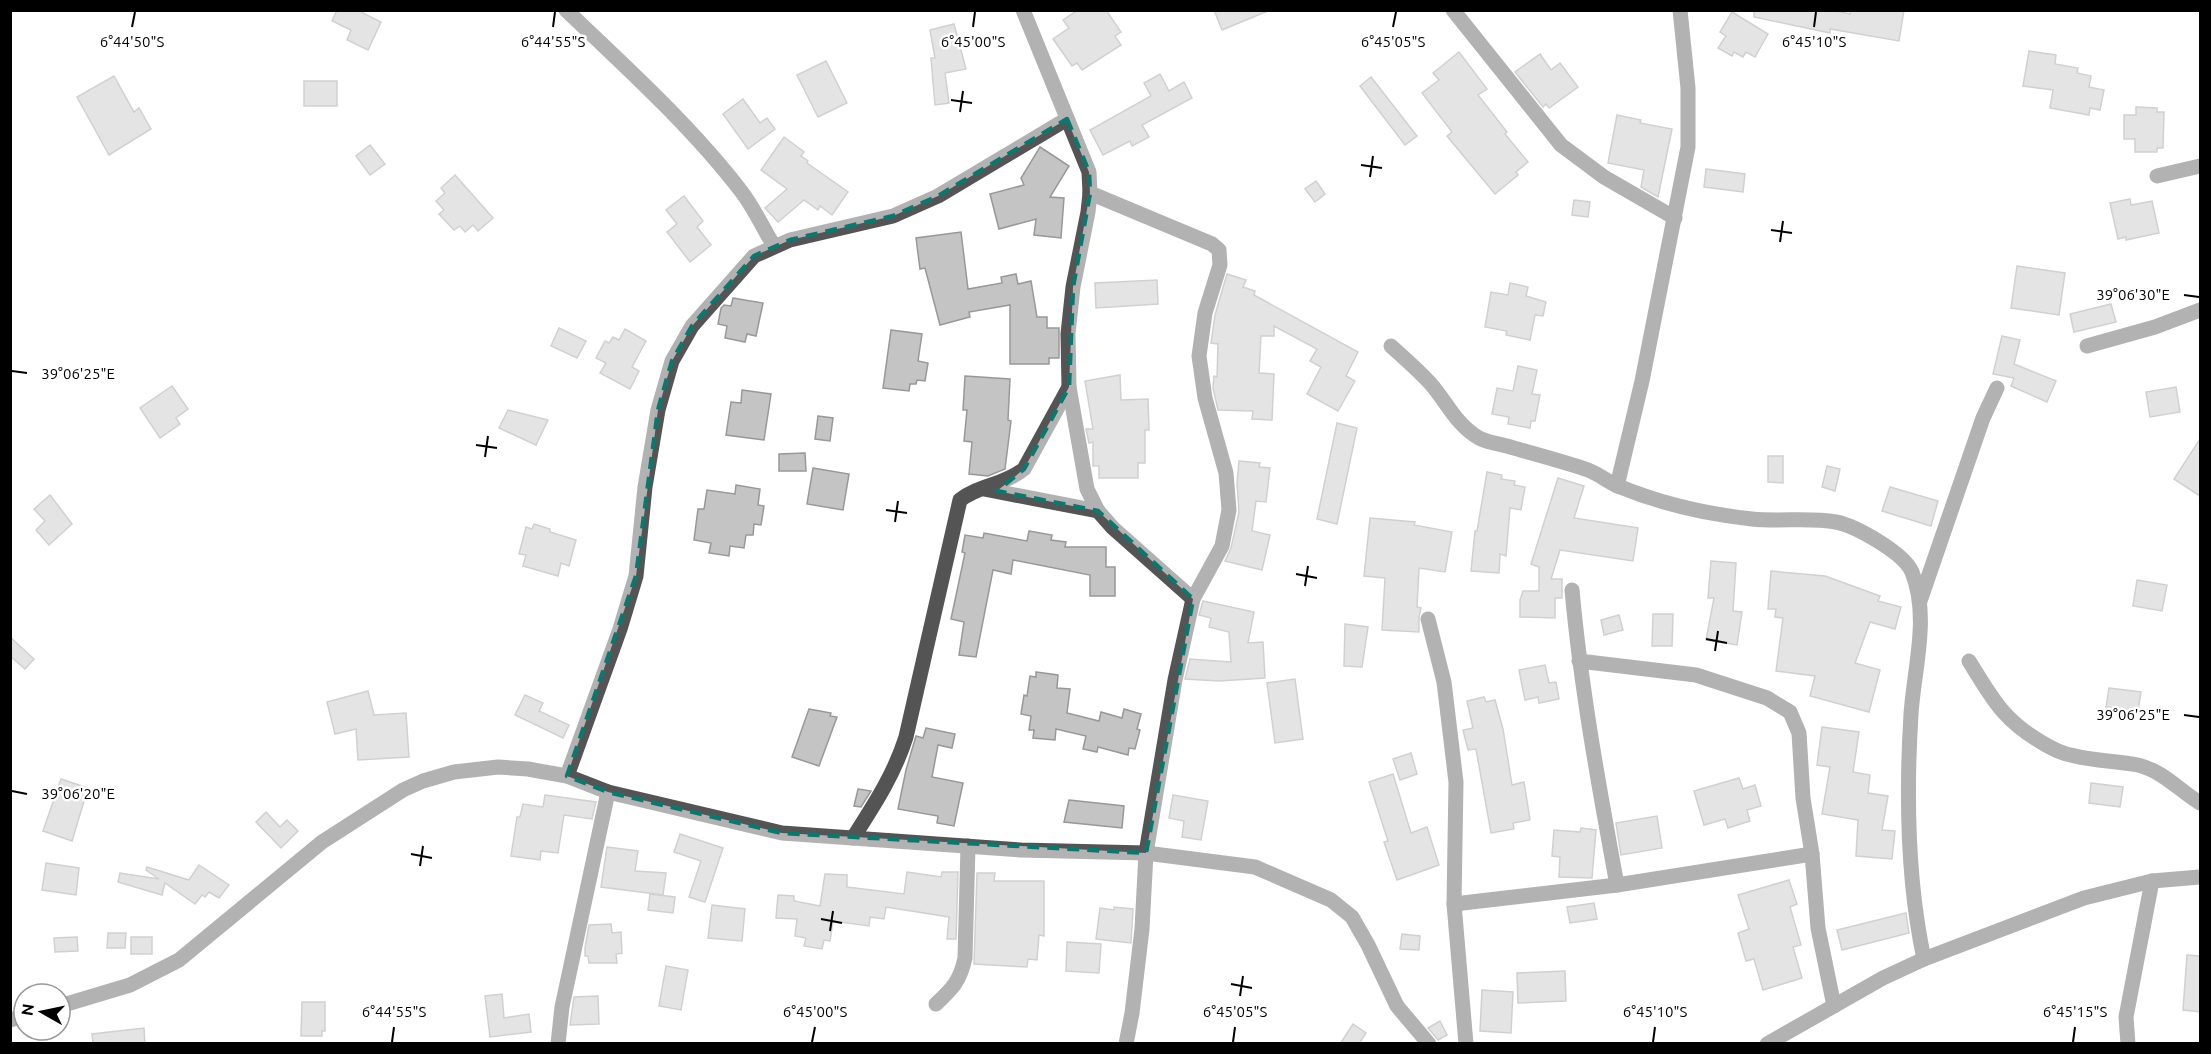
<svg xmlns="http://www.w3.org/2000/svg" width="2211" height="1054" font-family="Ubuntu,sans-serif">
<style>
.building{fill:#c4c4c4;stroke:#989898;stroke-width:1.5}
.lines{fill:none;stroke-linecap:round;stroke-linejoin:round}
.minor{stroke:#545454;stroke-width:15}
.marked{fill:none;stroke:#0f766e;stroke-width:4.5;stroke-dasharray:12 8;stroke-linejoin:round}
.ticks{fill:none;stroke:#000;stroke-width:2}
.ticks-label{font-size:15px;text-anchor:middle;fill:#000;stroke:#fff;stroke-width:5;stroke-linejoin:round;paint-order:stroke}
</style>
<rect width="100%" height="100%" fill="#fff"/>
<g class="building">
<polygon points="337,10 357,10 381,22 368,50 347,40 351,30 332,21"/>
<polygon points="1078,10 1106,10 1121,32 1115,36 1121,45 1082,70 1077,63 1072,66 1053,39 1069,28 1063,20"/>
<polygon points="1214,10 1268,10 1268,11 1222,30"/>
<polygon points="1754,10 1832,10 1850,14 1851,10 1904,10 1899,41 1830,29 1830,33 1754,17"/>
<polygon points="1732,12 1768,34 1755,57 1746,52 1743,57 1734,52 1732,56 1718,48 1726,36 1720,32"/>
<polygon points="954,24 966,69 945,73 949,103 935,105 931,58 935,58 930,30"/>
<polygon points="2029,51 2056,55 2055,64 2078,68 2077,73 2091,76 2089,87 2104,90 2100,110 2090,108 2089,115 2050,108 2053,90 2023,86"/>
<polygon points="1459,52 1487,89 1478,95 1507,132 1505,134 1528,162 1516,172 1518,175 1495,194 1447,136 1452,132 1422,93 1439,80 1433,73"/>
<polygon points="1540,54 1551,70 1560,63 1578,87 1549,108 1546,104 1543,107 1515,72"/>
<polygon points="826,61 847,103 818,117 797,75"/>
<polygon points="1160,74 1169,91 1184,82 1192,98 1142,125 1149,137 1132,146 1130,141 1103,155 1090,130 1151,96 1144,83"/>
<polygon points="114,76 134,112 139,108 151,129 109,155 77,97"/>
<polygon points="1371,77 1417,136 1405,145 1360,86"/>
<rect x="304" y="81" width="33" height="25"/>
<polygon points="743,99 760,123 767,118 775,129 748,149 723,114"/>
<polygon points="2136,107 2157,108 2157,112 2164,112 2163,148 2157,148 2157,152 2135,152 2135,139 2124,139 2124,115 2136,115"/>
<polygon points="1617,115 1641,120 1640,123 1672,129 1658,197 1641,187 1644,170 1608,163"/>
<polygon points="784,137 804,152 801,156 808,161 807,163 848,192 832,215 820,206 818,210 804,200 778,222 765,208 787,189 761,170"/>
<polygon points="370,145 385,164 370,175 356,156"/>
<polygon points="1040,147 1069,166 1050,197 1064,198 1061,238 1034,235 1036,219 999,229 990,194 1024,185 1021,178"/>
<polygon points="1706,169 1745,174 1743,192 1704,187"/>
<polygon points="455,175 493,218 478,231 473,225 465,232 460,226 454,230 439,214 444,210 436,201 445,193 441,188"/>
<polygon points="1316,181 1325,194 1315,202 1305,189"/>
<polygon points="684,196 703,221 697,227 711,245 690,262 667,232 677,224 666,210"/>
<polygon points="2130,199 2131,205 2152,201 2159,233 2126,240 2126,237 2118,239 2110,203"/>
<polygon points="1574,200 1590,202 1588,217 1572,215"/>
<polygon points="961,232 968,289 1002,283 1001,277 1016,274 1018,284 1031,281 1037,317 1047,317 1047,328 1059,328 1059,358 1049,358 1049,364 1010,364 1010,305 969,312 970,317 940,325 925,268 920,269 916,238"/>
<polygon points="2017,266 2065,273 2059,315 2011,308"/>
<polygon points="1227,274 1246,280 1243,287 1255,291 1254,295 1358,352 1346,376 1355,381 1338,411 1307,394 1321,367 1310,361 1317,349 1274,326 1274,336 1261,336 1259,373 1274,374 1272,420 1252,419 1253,411 1218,410 1213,388 1214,376 1217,377 1218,344 1211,343 1215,315"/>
<polygon points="1157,280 1158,304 1096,308 1095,283"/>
<polygon points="1510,283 1528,287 1526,296 1546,302 1543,316 1535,315 1530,340 1506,335 1507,331 1485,327 1491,292 1508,295"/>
<polygon points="733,298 763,303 756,336 747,334 745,342 725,338 727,326 718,324 721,308 724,305 731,306"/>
<polygon points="2111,304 2116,322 2074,332 2070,314"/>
<polygon points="559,328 586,341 577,358 551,346"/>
<polygon points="625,329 646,341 632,367 639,371 630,389 600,373 606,363 596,358 605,341 609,343 613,337 619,340"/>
<polygon points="891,330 922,334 918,361 928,363 925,381 917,380 916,384 910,384 909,391 883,388"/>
<polygon points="2002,336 2020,340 2014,364 2056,381 2047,402 2011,386 2014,378 1993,374"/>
<polygon points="1518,366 1537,370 1532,394 1540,395 1535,421 1531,421 1530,428 1508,424 1509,417 1492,414 1497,388 1513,391"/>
<polygon points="1120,375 1121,400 1148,399 1149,430 1145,430 1145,463 1138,463 1138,478 1099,478 1099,466 1093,466 1093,442 1089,443 1086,429 1093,429 1085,381"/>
<polygon points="965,376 1010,379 1008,420 1011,421 1005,469 988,476 969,474 972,442 964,441 967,410 963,410"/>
<polygon points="172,386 188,409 176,418 180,424 160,438 140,408"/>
<polygon points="2176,387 2180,412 2150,417 2146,392"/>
<polygon points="742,390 771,394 764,440 726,435 731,402 741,403"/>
<polygon points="508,410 548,420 536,445 499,428"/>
<polygon points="818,416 833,418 830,441 815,439"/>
<polygon points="1337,423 1357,428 1337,524 1317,519"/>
<polygon points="2200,439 2200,496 2174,479"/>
<polygon points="805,453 806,471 779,471 779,454"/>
<polygon points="1768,456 1783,456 1783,483 1768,482"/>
<polygon points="1239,461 1260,463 1259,467 1270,468 1266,502 1256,501 1252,531 1270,535 1262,570 1225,561 1231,548 1239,512 1237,483"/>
<polygon points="1827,466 1840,469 1835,491 1822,487"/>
<polygon points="813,468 849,474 843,510 807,504"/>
<polygon points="1487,472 1502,475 1501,479 1515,481 1514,485 1525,487 1521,510 1510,508 1506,556 1500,554 1499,573 1471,571 1475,531 1477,531"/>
<polygon points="1558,478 1584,486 1574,518 1638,528 1633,561 1560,550 1551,579 1562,579 1562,598 1555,598 1555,618 1520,617 1520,600 1523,591 1539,591 1539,567 1531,564"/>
<polygon points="736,485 760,489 758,505 764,506 761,525 754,524 753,535 746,535 744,548 730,546 729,556 709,553 711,543 694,540 698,509 704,509 707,490 735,494"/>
<polygon points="1890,487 1938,501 1931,526 1882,511"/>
<polygon points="50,495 72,524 49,545 36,530 45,521 34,509"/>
<polygon points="1370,518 1415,522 1414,525 1452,532 1445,572 1419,568 1417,607 1421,608 1419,617 1419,632 1382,630 1385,578 1364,576"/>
<polygon points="534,524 550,529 550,532 576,540 569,566 561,563 558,576 523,566 526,555 519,554 526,527 532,529"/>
<polygon points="1029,531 1052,535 1051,540 1066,542 1065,547 1106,547 1106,567 1115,567 1115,596 1090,596 1090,575 1013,560 1011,574 993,570 976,657 959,655 964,622 951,619 965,553 962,552 965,535 983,538 984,533 1027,541"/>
<polygon points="1711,561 1736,563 1733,611 1742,612 1737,645 1706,640 1714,598 1708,598"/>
<polygon points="1771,571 1825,576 1880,596 1878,601 1901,607 1895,629 1870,622 1855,663 1880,670 1869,712 1810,696 1815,676 1776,671 1783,618 1775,617 1776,609 1768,609"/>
<polygon points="2137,580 2167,585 2162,611 2133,606"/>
<polygon points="1203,601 1254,612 1248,643 1263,642 1265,678 1219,681 1185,679 1190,659 1231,662 1229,632 1209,627 1211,618 1199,615"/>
<polygon points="1653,614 1673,614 1672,646 1652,646"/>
<polygon points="1619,615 1623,630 1604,635 1601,620"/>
<polygon points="1345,624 1368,627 1362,667 1344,666"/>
<polygon points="10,637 34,659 25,669 10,656"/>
<polygon points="1545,665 1549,683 1556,682 1559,699 1539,703 1538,697 1525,700 1519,670"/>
<polygon points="1036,672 1058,675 1057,688 1070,689 1067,713 1099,721 1101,712 1122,718 1124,709 1141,714 1137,729 1140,730 1135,749 1129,748 1128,755 1098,747 1097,752 1083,749 1086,736 1056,729 1055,740 1033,738 1034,730 1029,730 1031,716 1021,714 1024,695 1027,696 1030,676 1036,677"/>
<polygon points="1295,679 1303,739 1275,743 1267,683"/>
<polygon points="2109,688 2141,692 2138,711 2106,707"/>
<polygon points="368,691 374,715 406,713 409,757 358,760 356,729 335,734 327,702"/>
<polygon points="525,695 543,703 539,711 569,725 563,738 515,715"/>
<polygon points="1484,697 1486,702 1495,700 1503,729 1512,785 1524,782 1530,820 1513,823 1514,829 1491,833 1476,749 1468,750 1463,730 1473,728 1467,701"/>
<polygon points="809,709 831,713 830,716 837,717 819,766 792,757"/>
<polygon points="1822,727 1859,732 1853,772 1870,775 1868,793 1888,796 1882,830 1895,831 1892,859 1856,856 1858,820 1822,814 1830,767 1817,765"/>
<polygon points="926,728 955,734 952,748 938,745 932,777 963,783 954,826 937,823 938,816 898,809 906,770 916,736 923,738"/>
<polygon points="1411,753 1417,774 1400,780 1393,759"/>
<polygon points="1393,774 1411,833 1427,827 1439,865 1397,880 1384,842 1388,841 1369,782"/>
<polygon points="1739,778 1743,789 1755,785 1761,806 1747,810 1750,821 1728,828 1725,819 1704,825 1694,791"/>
<polygon points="61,779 88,788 72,841 43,831"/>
<polygon points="2091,783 2123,787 2120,807 2089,803"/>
<polygon points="858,789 871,791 861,807 854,806"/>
<polygon points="545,795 596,802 592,819 564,815 558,853 541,851 540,860 511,856 517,817 520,817 523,804 543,807"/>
<polygon points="1173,795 1208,801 1201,840 1182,837 1184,821 1169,818"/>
<polygon points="1069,800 1124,806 1122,828 1064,822"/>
<polygon points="266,812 280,827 287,820 298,831 281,848 256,822"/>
<polygon points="1657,816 1662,848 1621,855 1616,823"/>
<polygon points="1581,828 1596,830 1592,878 1559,877 1560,857 1552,856 1554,830 1580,832"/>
<polygon points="680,834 723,848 705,902 689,897 701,861 674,852"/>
<polygon points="607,847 638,851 635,871 666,873 663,895 601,887"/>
<polygon points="46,863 79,868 76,895 42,890"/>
<polygon points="199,865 229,885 219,898 209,892 205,897 202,895 195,904 165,883 162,895 118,882 120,873 159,879 146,870 147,867 189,880"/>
<polygon points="907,872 941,877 942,872 958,872 956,939 947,939 949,917 886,907 884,919 870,917 869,926 833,921 830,941 824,940 822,949 804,946 806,938 795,936 797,919 776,918 778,895 794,896 794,901 820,906 825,874 847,875 847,887 904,894"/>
<polygon points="977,873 995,873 994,881 1044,881 1044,936 1039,935 1037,960 1028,959 1027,967 974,964"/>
<polygon points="1789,880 1797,904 1790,907 1801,945 1793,947 1802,978 1763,990 1754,959 1746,961 1738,933 1749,929 1738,895"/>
<polygon points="650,894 675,897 673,913 648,910"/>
<polygon points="1594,903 1597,919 1570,923 1567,907"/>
<polygon points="712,905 745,909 742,941 708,938"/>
<polygon points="1114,907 1133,909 1131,943 1096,939 1100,908 1114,910"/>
<polygon points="1906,913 1909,933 1842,950 1837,930"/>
<polygon points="611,924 612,933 621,932 622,953 616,954 617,963 589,963 588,956 585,956 585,948 589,925"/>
<polygon points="108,933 126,933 125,948 107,948"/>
<polygon points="1402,934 1420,936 1419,950 1400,949"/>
<polygon points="77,937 78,951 55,952 54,938"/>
<rect x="131" y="937" width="21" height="17"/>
<polygon points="1067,942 1101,944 1099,973 1066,971"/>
<polygon points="2187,955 2200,956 2200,1012 2183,1010"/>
<polygon points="666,966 688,970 681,1010 659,1006"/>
<polygon points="1565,971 1566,1001 1518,1003 1517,973"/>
<polygon points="1482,990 1513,992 1511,1033 1480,1031"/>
<polygon points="502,994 504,1018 529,1014 531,1032 490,1037 485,996"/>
<polygon points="598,996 599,1024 570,1025 574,997"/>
<polygon points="302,1002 325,1002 325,1031 322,1031 322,1036 301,1036"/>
<polygon points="1440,1021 1447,1035 1438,1040 1428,1028"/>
<polygon points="1353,1024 1366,1033 1359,1044 1340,1044"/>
<polygon points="144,1028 145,1044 93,1044 92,1034"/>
</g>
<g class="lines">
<g class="minor">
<path d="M 566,10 C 626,67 691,126 741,191 C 754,208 763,228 774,246"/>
<polyline points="1453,10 1561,145 1604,177 1675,218"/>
<polyline points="2157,176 2200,166"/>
<polyline points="1090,193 1212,244 1219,250 1220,265 1205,313 1199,356 1205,398 1226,473 1229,510 1222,546 1193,599 1175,680 1146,853 1142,929 1132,1013 1126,1044"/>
<path d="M 1391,346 C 1404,358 1418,370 1430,383 C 1447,402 1456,425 1479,438 C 1487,442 1498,444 1507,446 C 1534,454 1562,461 1588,470 C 1599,474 1608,482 1618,486 C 1661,504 1706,514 1752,519 C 1780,522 1808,517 1836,522 C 1856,526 1904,553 1912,572 C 1930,617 1914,668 1911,714 C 1906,795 1907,880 1924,959"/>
<polyline points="2087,346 2155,327 2200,310"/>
<polyline points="1069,387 1087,489 1098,511 1113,528 1193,599"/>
<polyline points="1617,486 1642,381 1688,147 1688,88 1680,10"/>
<polyline points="984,489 1098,511"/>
<path d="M 1572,590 C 1581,689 1599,787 1617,885"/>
<polyline points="1920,601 1983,418 1997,388"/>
<polyline points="1428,619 1444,682 1456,782 1454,904 1466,1044"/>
<polyline points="1579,661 1696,675 1767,698 1790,712 1799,733 1803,798 1812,854 1818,928 1834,1006"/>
<path d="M 1969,661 C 1992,698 2003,720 2041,742 C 2053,749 2062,754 2075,756 C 2095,761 2118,761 2138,765 C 2163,771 2180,791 2200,803"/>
<polyline points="567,776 620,629 636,576 645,487 658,410 672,361 692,326 754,256 790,240 893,216 938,196 1067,119"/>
<path d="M 853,838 C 874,805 894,775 906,737 L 960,500 C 979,485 1004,485 1024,469 L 1069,387 L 1068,334 L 1073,287 L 1088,212 L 1090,193 L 1089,172 L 1023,10"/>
<polyline points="1454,904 1617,885 1812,854"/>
<path d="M 936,1004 C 953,988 960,981 965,958 L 968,846"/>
<polyline points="60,1006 130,985 179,960 322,842 403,790 423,781 454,772 498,767 528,769 567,776 608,792 782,833 1021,850 1146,853 1255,867 1331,900 1352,917 1368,945 1397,1006 1429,1044"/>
<polyline points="10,1020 24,1016"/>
<polyline points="558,1044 562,1007 608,792"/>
<polyline points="1767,1044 1883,978 1924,959 2084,898 2152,881 2200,877"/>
<polyline points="2128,1044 2126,1017 2152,881"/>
</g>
</g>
<path d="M0 0H2211V1054H0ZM 1067,119 L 1089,172 L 1090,193 L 1073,287 L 1069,387 L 1024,469 L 997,491 L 1098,511 L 1193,599 L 1146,853 L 782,833 L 608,792 L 567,776 L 636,576 L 658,410 L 672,361 L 692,326 L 754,256 L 790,240 L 893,216 L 938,196 Z" fill="#fff" fill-opacity=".55" fill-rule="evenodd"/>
<path class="marked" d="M 1067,119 L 1089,172 L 1090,193 L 1073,287 L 1069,387 L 1024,469 L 997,491 L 1098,511 L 1193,599 L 1146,853 L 782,833 L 608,792 L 567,776 L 636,576 L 658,410 L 672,361 L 692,326 L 754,256 L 790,240 L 893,216 L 938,196 Z"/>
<path class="ticks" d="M 132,27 L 135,12M 553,27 L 555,12M 973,27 L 975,12M 1393,27 L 1396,12M 1814,27 L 1816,12M 951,100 L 972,103M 960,112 L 963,91M 1361,165 L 1382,168M 1370,177 L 1373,156M 1771,230 L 1792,233M 1780,242 L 1783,221M 2184,295 L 2199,297M 12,371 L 27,373M 476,445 L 497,448M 485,457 L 488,436M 886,510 L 907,513M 895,522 L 898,501M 1296,574 L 1317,578M 1305,586 L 1308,566M 1706,639 L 1727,643M 1715,651 L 1718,631M 2184,715 L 2199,717M 12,791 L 27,794M 411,854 L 432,858M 420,866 L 423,846M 821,919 L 842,923M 830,931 L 833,911M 1231,984 L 1252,988M 1240,996 L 1243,976M 392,1042 L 394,1027M 812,1042 L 815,1027M 1233,1042 L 1235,1027M 1653,1042 L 1655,1027M 2073,1042 L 2075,1027"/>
<g class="ticks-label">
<text x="132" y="47">6°44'50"S</text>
<text x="553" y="47">6°44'55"S</text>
<text x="973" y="47">6°45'00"S</text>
<text x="1393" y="47">6°45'05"S</text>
<text x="1814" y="47">6°45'10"S</text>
<text x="2133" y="300">39°06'30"E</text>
<text x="78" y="379">39°06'25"E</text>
<text x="2133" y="720">39°06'25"E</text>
<text x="78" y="799">39°06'20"E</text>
<text x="394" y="1017">6°44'55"S</text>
<text x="815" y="1017">6°45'00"S</text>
<text x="1235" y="1017">6°45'05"S</text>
<text x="1655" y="1017">6°45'10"S</text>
<text x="2075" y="1017">6°45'15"S</text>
</g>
<rect width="2211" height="1054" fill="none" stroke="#000000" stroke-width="24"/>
<g transform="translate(42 1012) rotate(279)"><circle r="28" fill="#ffffff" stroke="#999999" stroke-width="1.5"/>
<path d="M0-4.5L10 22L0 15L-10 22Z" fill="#000000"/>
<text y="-9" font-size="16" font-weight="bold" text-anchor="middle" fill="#000000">N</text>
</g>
</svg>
